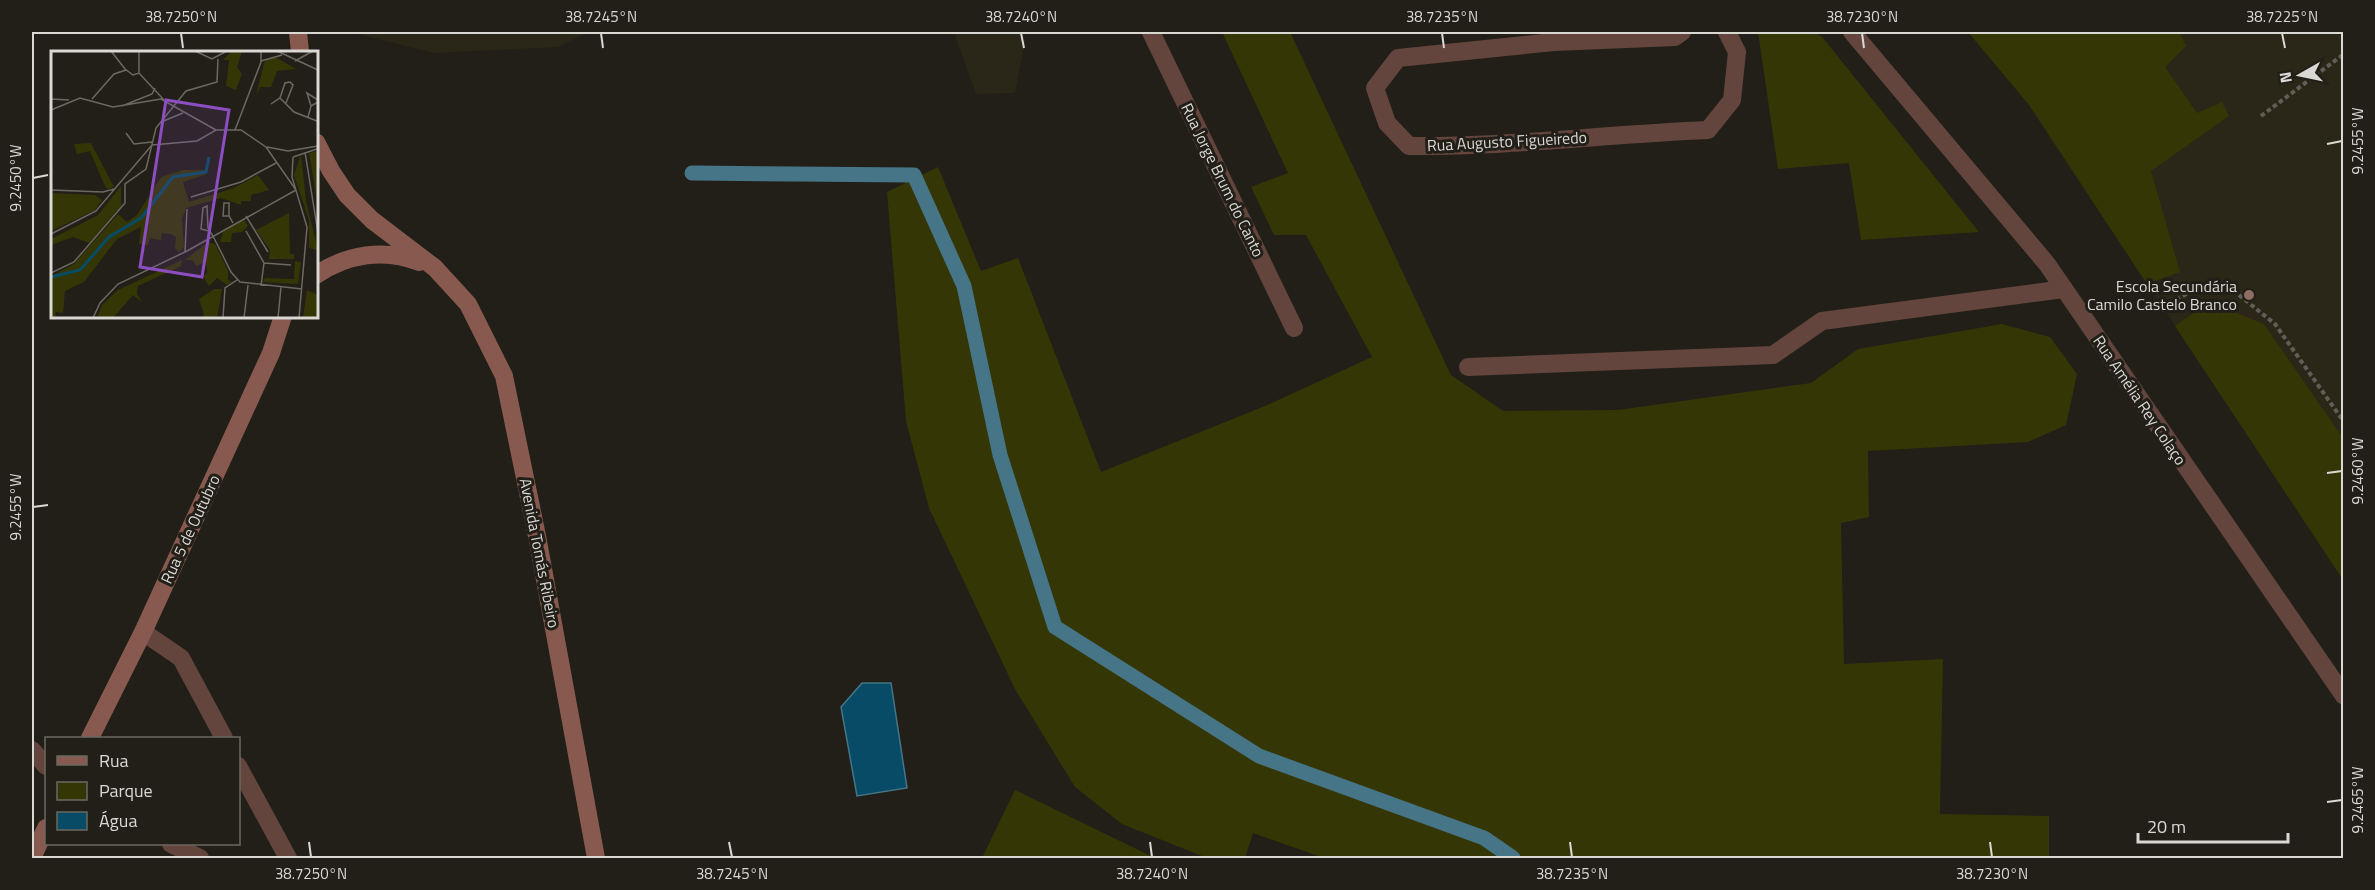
<svg xmlns="http://www.w3.org/2000/svg" width="2375" height="890" font-family="'Titillium Web',sans-serif">
<style>
.built{fill:#2a2618}
.green{fill:#353606}
.water{fill:#074b66;stroke:#467587;stroke-width:1.5}
.lines{fill:none;stroke-linecap:round;stroke-linejoin:round}
.stream{stroke:#467587;stroke-width:15}
.path{stroke:#605e57;stroke-width:4;stroke-dasharray:4.5 3;stroke-linecap:butt}
.street{stroke:#63453e;stroke-width:18}
.secondary{stroke:#885a4f;stroke-width:18}
.ticks{fill:none;stroke:#dad8d3;stroke-width:2}
.education-dot{fill:#8d6e63;stroke:#211f17;stroke-width:2}
.labels{text-anchor:middle;dominant-baseline:central;stroke-width:6;stroke-linejoin:round;paint-order:stroke}
.street-label{font-size:16px;fill:#dad8d3;stroke:#211f17}
.poi-label{font-size:16px;fill:#dad8d3;stroke:#211f17;text-anchor:end}
.inset-river{fill:none;stroke:#074b66;stroke-width:3}
.inset-road{fill:none;stroke:#6b6962;stroke-width:1.5}
.view{fill:#8e4ec3;fill-opacity:0.15;stroke:#8e4ec3;stroke-width:3}
.inset-edge{fill:none;stroke:#dad8d3;stroke-width:3}
.neatline{fill:none;stroke:#dad8d3;stroke-width:2}
.ticks-label{font-size:15px;text-anchor:middle;fill:#dad8d3}
</style>
<rect width="100%" height="100%" fill="#211f17"/>
<g class="built">
<polygon points="358,32 588,32 558,47 434,53 358,34"/>
<polygon points="954,32 1020,32 1025,42 1015,93 976,94"/>
<polygon points="2122,32 2343,32 2343,580 2029,105"/>
</g>
<g class="green">
<polygon points="1222,32 1290,32 1451,375 1503,411 1618,410 1811,383 1858,349 2002,324 2050,337 2077,374 2066,425 2028,442 1868,451 1869,517 1841,523 1844,664 1943,659 1940,814 2049,816 2049,858 1324,858 1253,833 1245,858 1207,858 1122,824 1075,787 1015,689 929,508 906,421 887,192 938,167 981,271 1018,258 1101,472 1265,406 1372,357 1306,235 1274,235 1251,187 1288,173"/>
<polygon points="1758,32 1815,32 1823,38 1979,232 1861,240 1849,163 1778,169"/>
<polygon points="1968,32 2179,32 2186,46 2165,67 2197,113 2222,102 2229,116 2151,171 2180,272 2147,284 2029,105"/>
<polygon points="2209,302 2264,324 2343,438 2343,580 2175,326"/>
<polygon points="1015,790 1155,858 982,858"/>
</g>
<polygon class="water" points="862,683 891,683 907,788 857,796 841,707"/>
<g class="lines">
<polyline class="stream" points="692,173 914,175 964,286 1000,455 1055,627 1259,756 1484,838 1513,858"/>
<g class="path">
<polyline points="2261,116 2344,54"/>
<polyline points="2163,307 2197,288 2234,291 2275,324 2344,422"/>
</g>
<g class="street">
<polyline points="1151,32 1294,328"/>
<path d="M 1682,32 L 1675,37 L 1554,42 L 1398,58 L 1375,88 L 1387,123 L 1409,146 C 1509,147 1608,134 1708,130 L 1732,100 L 1737,52 L 1727,32"/>
<polyline points="1852,32 2047,264 2344,696"/>
<polyline points="1468,367 1773,355 1822,321 2064,289"/>
<polyline points="143,632 181,658 224,738"/>
<polyline points="32,750 46,766"/>
<polyline points="238,766 288,858"/>
<polyline points="171,844 200,858"/>
</g>
<g class="secondary">
<polyline points="298,32 300,52"/>
<polyline points="316,142 331,171 347,195 372,220 435,268 468,304 504,376 537,536 596,858"/>
<path d="M 316,275 C 347,254 385,248 419,262"/>
<polyline points="90,738 143,632 271,353 283,316"/>
<polyline points="32,858 46,828"/>
</g>
</g>
<path class="ticks" d="M 181,33 L 183,48M 601,33 L 603,48M 1021,33 L 1024,48M 1442,33 L 1444,48M 1862,33 L 1864,48M 2282,33 L 2285,48M 2327,144 L 2342,141M 33,178 L 48,175M 2327,473 L 2342,471M 33,507 L 48,505M 2327,802 L 2342,800M 309,842 L 311,857M 729,842 L 732,857M 1150,842 L 1152,857M 1570,842 L 1572,857M 1990,842 L 1992,857"/>
<circle class="education-dot" cx="2249" cy="295" r="6"/>
<g class="labels">
<g class="street-label">
<text transform="translate(1507 141) rotate(-3)">Rua Augusto Figueiredo</text>
<text transform="translate(1223 180) rotate(64)">Rua Jorge Brum do Canto</text>
<text transform="translate(2140 400) rotate(56)">Rua Amélia Rey Colaço</text>
<text transform="translate(190 529) rotate(-65)">Rua 5 de Outubro</text>
<text transform="translate(540 553) rotate(79)">Avenida Tomás Ribeiro</text>
</g>
<g class="poi-label">
<text x="2237" y="286">Escola Secundária<tspan x="2237" dy="18">Camilo Castelo Branco</tspan></text>
</g>
</g>
<g transform="translate(51 51)">
<rect width="267" height="267" fill="#211f17"/>
<path d="M 181,0 L 191,0 L 186,16 L 191,23 L 185,39 L 175,35 L 178,9 L 172,9 ZM 218,7 L 226,7 L 245,18 L 226,20 L 220,36 L 209,36 L 205,45 L 213,12 ZM 40,92 L 63,136 L 56,138 L 53,133 L 39,100 L 26,103 L 23,93 ZM 267,100 L 267,157 L 258,102 ZM 250,103 L 255,150 L 267,199 L 258,197 L 258,169 L 243,124 ZM 132,119 L 154,119 L 156,123 L 132,131 L 138,151 L 183,137 L 207,124 L 218,139 L 200,144 L 200,150 L 190,150 L 190,154 L 170,147 L 135,157 L 131,168 L 133,196 L 128,201 L 124,197 L 125,186 L 120,183 L 111,182 L 110,189 L 99,187 L 97,194 L 88,193 L 90,176 L 66,188 L 33,231 L 14,240 L 12,262 L 5,261 L 4,267 L 0,267 L 0,225 L 23,213 L 67,163 L 76,171 L 86,164 L 110,126 ZM 70,135 L 70,155 L 38,192 L 22,186 L 0,194 L 0,188 L 47,164 ZM 0,142 L 44,144 L 51,149 L 44,159 L 0,180 ZM 238,162 L 239,203 L 243,203 L 243,208 L 218,208 L 219,199 L 205,179 ZM 193,168 L 197,175 L 191,181 L 181,182 L 180,191 L 169,191 L 172,181 ZM 157,191 L 164,193 L 177,220 L 177,229 L 181,231 L 176,234 L 166,227 L 158,235 L 152,225 L 156,222 L 155,211 L 145,215 L 142,209 L 134,209 ZM 131,209 L 130,215 L 87,235 L 86,243 L 91,251 L 82,244 L 62,267 L 46,267 L 51,254 L 67,239 ZM 244,210 L 250,211 L 247,233 L 212,231 L 214,227 L 243,228 ZM 163,238 L 171,238 L 166,267 L 149,267 L 153,264 L 148,248 ZM 256,239 L 267,244 L 267,267 L 252,267 Z" fill="#353606"/>
<path class="inset-river" d="M 0,226 L 29,219 L 58,186 L 90,167 L 122,126 L 155,121 L 158,106"/>
<path class="inset-road" d="M 60,0 L 74,18 L 82,24 L 88,22 L 113,49M 144,0 L 161,8 L 176,0M 226,0 L 267,19M 210,10 L 231,4M 244,10 L 262,0M 88,22 L 88,1M 229,47 L 234,32 L 239,31 L 242,34 L 235,52M 0,48 L 18,49M 41,48 L 63,23 L 75,19M 220,53 L 229,47 L 243,61 L 266,70M 71,55 L 101,43 L 104,37M 260,55 L 256,42 L 267,49M 0,59 L 29,47 L 62,56 L 110,48 L 165,79M 257,66 L 260,55 L 267,51M 110,71 L 132,62M 184,79 L 210,11 L 210,0M 75,82 L 83,93 L 101,91M 216,96 L 237,100 L 267,95M 254,101 L 267,182M 242,106 L 241,126 L 256,176 L 248,267M 242,106 L 266,98M 0,139 L 52,141 L 63,138M 140,146 L 190,131 L 225,112M 178,165 L 178,152 L 173,152 L 172,165 L 178,165 L 182,172M 195,165 L 217,201M 158,180 L 150,178 L 152,157 L 156,155 L 157,177 L 162,185 L 180,221 L 189,231 L 251,238M 195,180 L 213,212 L 210,235M 0,183 L 45,160 L 101,94 L 146,90 L 165,79 L 190,79 L 215,96 L 245,139M 134,201 L 136,158M 213,212 L 240,214M 0,222 L 23,211 L 74,152 L 74,133 L 95,118 L 105,77 L 135,40 L 166,31 L 167,8M 42,267 L 49,252 L 67,233 L 136,200 L 245,139M 172,267 L 174,237 L 186,229M 193,267 L 197,234M 227,267 L 230,236"/>
<path class="view" d="M 115,49 L 178,59 L 151,226 L 89,216 Z"/>
<rect width="267" height="267" class="inset-edge"/>
</g>
<rect width="2375" height="890" fill="none" stroke="#211f17" stroke-width="66"/>
<rect x="45" y="737" width="195" height="108" fill="#211f17" stroke="#6b6962" stroke-width="1.5"/>
<rect x="57" y="756" width="30" height="9" fill="#885a4f" stroke="#6b6962" stroke-width="1.5"/>
<text x="99" y="767" font-size="18" fill="#dad8d3">Rua</text>
<rect x="57" y="782" width="30" height="18" fill="#353606" stroke="#6b6962" stroke-width="1.5"/>
<text x="99" y="797" font-size="18" fill="#dad8d3">Parque</text>
<rect x="57" y="812" width="30" height="18" fill="#074b66" stroke="#6b6962" stroke-width="1.5"/>
<text x="99" y="827" font-size="18" fill="#dad8d3">Água</text>
<g transform="translate(2300 75) rotate(261)" stroke="#211f17" stroke-width="4.5" paint-order="stroke">
<path d="M0-4.5L10 22L0 15L-10 22Z" fill="#dad8d3"/>
<text y="-9" font-size="16" font-weight="bold" text-anchor="middle" fill="#dad8d3">N</text>
</g>
<path d="M2138 833v9h150v-9" fill="none" stroke="#dad8d3" stroke-width="3"/>
<text x="2147" y="833" font-size="18" fill="#dad8d3" stroke="#211f17" stroke-width="4.5" paint-order="stroke">20 m</text>
<rect x="33" y="33" width="2309" height="824" class="neatline"/>
<g class="ticks-label">
<text x="181" y="22">38.7250°N</text>
<text x="601" y="22">38.7245°N</text>
<text x="1021" y="22">38.7240°N</text>
<text x="1442" y="22">38.7235°N</text>
<text x="1862" y="22">38.7230°N</text>
<text x="2282" y="22">38.7225°N</text>
<text transform="translate(2358 141) rotate(-90)" y="5">9.2455°W</text>
<text transform="translate(16 178) rotate(-90)" y="5">9.2450°W</text>
<text transform="translate(2358 471) rotate(-90)" y="5">9.2460°W</text>
<text transform="translate(16 507) rotate(-90)" y="5">9.2455°W</text>
<text transform="translate(2358 800) rotate(-90)" y="5">9.2465°W</text>
<text x="311" y="879">38.7250°N</text>
<text x="732" y="879">38.7245°N</text>
<text x="1152" y="879">38.7240°N</text>
<text x="1572" y="879">38.7235°N</text>
<text x="1992" y="879">38.7230°N</text>
</g>
</svg>
